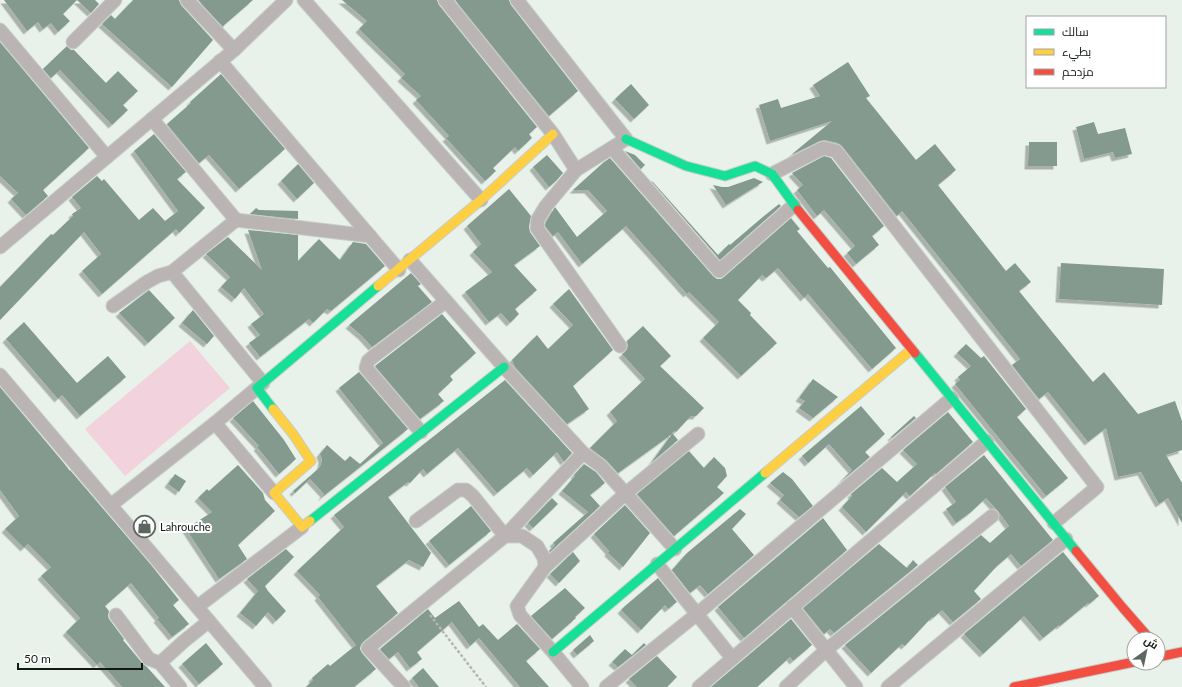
<svg xmlns="http://www.w3.org/2000/svg" width="1182" height="687" font-family="Lato,Cairo,sans-serif">
<style>
.green{fill:#f2d3dd}
.building{fill:#849a8e;filter:url(#shadow)}
.lines{fill:none;stroke-linecap:round;stroke-linejoin:round}
.street-casing{stroke:#c7cfca;stroke-width:15}
.fast-casing{stroke:#c7cfca;stroke-width:11}
.slow-casing{stroke:#c7cfca;stroke-width:11}
.jam-casing{stroke:#c7cfca;stroke-width:11}
.path{stroke:#b5b6b4;stroke-width:2.5;stroke-dasharray:3 2;stroke-linecap:butt}
.street{stroke:#bab4b5;stroke-width:13}
.fast{stroke:#16e098;stroke-width:9}
.slow{stroke:#ffcf43;stroke-width:9}
.jam{stroke:#f24e42;stroke-width:9}
.labels{text-anchor:middle;dominant-baseline:central;stroke-width:4;stroke-linejoin:round;paint-order:stroke}
.poi-label{font-size:11px;fill:#131a16;stroke:#fff;text-anchor:start}
</style>
<defs>
<filter id="shadow"><feDropShadow dx="-3.5" dy="3.5" stdDeviation="0" flood-color="#0004"/></filter>
</defs>
<rect width="100%" height="100%" fill="#e8f2eb"/>
<polygon class="green" points="190,341 230,388 125,476 85,429"/>
<g class="building">
<polygon points="4,0 95,0 99,4 91,13 77,0 63,14 70,21 58,32 51,23 43,29 38,22 27,31"/>
<polygon points="133,0 179,0 181,5 213,40 172,87 102,24 111,15 115,19"/>
<polygon points="198,0 253,0 223,26 224,28"/>
<polygon points="342,0 437,0 439,5 537,127 529,134 532,138 518,151 515,147 493,168 496,171 485,181 446,138 449,136 416,100 421,96 401,78 405,74 359,29 367,21"/>
<polygon points="455,0 509,0 511,5 578,91 549,116"/>
<polygon points="0,42 89,148 43,190 48,196 26,215 11,199 18,193 0,176"/>
<polygon points="67,46 71,50 74,50 106,83 118,71 138,91 123,105 128,110 112,125 60,70 51,78 43,69"/>
<polygon points="848,62 870,96 866,98 916,160 935,144 956,170 938,185 1006,271 1015,263 1031,282 1019,291 1093,382 1104,372 1138,414 1175,401 1182,421 1182,450 1166,455 1182,483 1182,523 1168,498 1159,504 1141,472 1118,477 1106,428 1088,442 1048,392 1039,399 1012,365 1020,359 902,211 897,216 842,146 838,143 825,140 820,141 791,155 832,121 770,141 759,105 778,99 781,108 820,96 813,85"/>
<polygon points="221,74 285,149 239,189 209,155 199,163 167,124 191,103 190,102"/>
<polygon points="631,84 649,105 634,119 615,99"/>
<polygon points="1094,122 1098,134 1125,128 1132,154 1115,158 1113,152 1084,159 1076,127"/>
<polygon points="154,134 186,172 177,179 205,208 179,233 176,229 102,294 82,271 101,254 84,232 0,320 0,287 51,234 53,235 73,216 72,214 81,208 72,197 97,176 102,181 104,179 139,220 153,208 165,221 178,211 134,151"/>
<polygon points="1029,142 1057,142 1057,166 1028,166"/>
<polygon points="625,151 635,155 645,165 641,169"/>
<polygon points="547,155 563,173 556,181 549,187 533,167"/>
<polygon points="824,156 831,158 884,226 872,236 879,245 856,264 847,253 855,246 824,210 817,216 797,190 803,185 792,173"/>
<polygon points="610,158 713,276 717,279 721,279 724,277 791,218 800,229 797,231 828,268 830,267 896,348 872,369 808,294 804,298 778,268 766,278 762,275 738,300 751,313 750,315 777,343 741,376 703,338 719,322 689,292 687,294 626,226 582,264 558,232 553,236 545,226 546,222 555,207 577,237 607,211 588,190 573,190 604,162"/>
<polygon points="298,164 314,183 297,199 281,181"/>
<polygon points="754,178 763,182 726,205 713,185 722,187 728,187"/>
<polygon points="651,181 653,182 718,255 729,244 730,245 764,216 779,204 781,206 720,260"/>
<polygon points="509,189 531,216 529,227 530,232 540,246 514,265 537,290 515,309 519,314 510,323 501,313 489,322 465,292 492,272 473,252 481,244 467,226"/>
<polygon points="256,208 259,210 298,211 298,219 250,214"/>
<polygon points="248,230 298,235 298,261 319,239 340,260 353,242 366,244 385,266 331,311 327,309 313,323 309,319 260,357 249,343 260,335 251,324 264,314 244,288 235,299 221,287 230,277 206,254 228,237 262,270"/>
<polygon points="1061,263 1164,269 1162,305 1059,299"/>
<polygon points="411,273 421,284 418,286 432,302 372,347 362,336 349,325"/>
<polygon points="569,289 613,350 573,386 589,409 567,424 515,367 512,360 537,335 548,349 573,325 553,304"/>
<polygon points="149,290 175,318 148,343 119,313"/>
<polygon points="193,310 214,336 207,344 182,323"/>
<polygon points="442,314 476,353 450,376 453,380 438,394 444,401 420,419 375,366"/>
<polygon points="24,322 77,383 108,356 126,377 80,416 62,395 58,399 6,339"/>
<polygon points="643,326 671,356 660,366 704,408 696,416 691,416 676,432 675,431 672,433 678,440 651,463 672,434 618,473 606,460 590,448 617,421 610,412 645,379 622,354 625,352 627,349 628,345 627,341"/>
<polygon points="966,344 981,358 984,356 1026,409 1017,417 1068,478 1046,496 955,384 960,380 958,377 971,366 957,353"/>
<polygon points="359,372 408,429 321,498 324,494 310,479 295,493 293,491 318,469 321,465 322,459 320,454 327,445 345,461 350,456 360,464 383,443 339,388"/>
<polygon points="813,379 838,397 813,418 799,408 805,401 799,398"/>
<polygon points="505,380 572,453 564,462 557,452 533,475 527,468 497,493 458,448 427,474 423,469 410,483 408,482 388,497 431,553 423,567 409,560 376,586 398,613 363,642 361,645 360,649 362,653 376,669 354,687 306,687 313,680 312,678 328,664 330,666 356,645 318,597 320,595 297,571 344,527 334,515"/>
<polygon points="0,387 63,462 70,471 70,470 152,566 179,600 173,605 189,624 172,637 157,619 159,618 131,583 105,606 109,611 108,616 109,619 124,639 123,640 143,664 147,667 165,687 122,687 100,662 97,665 66,632 80,618 41,576 51,567 28,544 24,548 5,529 19,516 0,490"/>
<polygon points="253,401 284,440 296,459 279,474 257,447 259,446 233,418"/>
<polygon points="861,406 885,434 865,452 870,457 839,483 852,470 829,444 808,463 802,456"/>
<polygon points="948,412 973,442 936,474 935,473 910,496 906,492 866,532 842,507 852,496 851,494 882,468 897,482 917,464 903,450"/>
<polygon points="914,416 916,418 892,438 891,437"/>
<polygon points="689,451 704,468 714,457 725,468 727,476 717,487 724,493 674,536 637,494"/>
<polygon points="984,455 1053,540 1021,566 1011,554 997,566 974,591 981,599 953,622 942,610 933,618 932,617 905,646 902,644 871,673 845,645 981,535 990,543 1009,526 998,511 986,498 971,512 956,523 946,509 956,502 945,487"/>
<polygon points="584,464 596,472 605,483 590,495 600,506 550,552 549,551 555,545 553,543 588,512 562,491 575,476 574,475"/>
<polygon points="238,465 263,493 265,500 275,511 238,545 247,559 219,579 186,529 212,512 198,498 207,489 209,491"/>
<polygon points="783,472 792,479 813,506 799,517 780,500 784,495 770,483"/>
<polygon points="175,474 186,481 179,492 168,484"/>
<polygon points="552,498 558,504 533,528 528,523"/>
<polygon points="625,505 650,533 623,567 608,553 609,551 594,534"/>
<polygon points="471,506 491,531 449,565 429,541"/>
<polygon points="740,509 746,514 732,529 754,555 708,594 700,585 690,593 672,570 687,553"/>
<polygon points="823,518 847,550 744,638 718,607"/>
<polygon points="879,544 907,568 913,560 918,565 834,633 830,629 824,634 803,608"/>
<polygon points="286,549 294,557 265,586 268,591 286,611 276,621 268,612 256,626 240,613 258,591 247,579"/>
<polygon points="573,552 580,561 559,583 550,574"/>
<polygon points="1063,552 1099,596 1089,604 1088,603 1060,626 1059,625 1043,638 1024,616 983,654 964,634"/>
<polygon points="658,578 677,602 668,609 665,605 641,630 621,610 625,606"/>
<polygon points="565,588 585,608 575,617 576,618 552,639 531,616"/>
<polygon points="459,601 479,627 483,624 498,640 517,624 540,649 526,661 549,687 520,687 479,638 470,646 452,622 417,652 422,659 410,668 398,652 389,659 380,649 428,609 435,618"/>
<polygon points="791,619 812,645 793,661 790,657 757,687 711,687"/>
<polygon points="590,635 594,641 577,655 573,650"/>
<polygon points="206,643 223,664 199,684 182,664"/>
<polygon points="644,643 646,645 618,667 612,662 625,649 632,655"/>
<polygon points="657,656 677,677 667,687 637,687 629,679"/>
<polygon points="423,668 439,687 419,687 412,678"/>
</g>
<g class="lines">
<defs>
<g id="street">
<polyline points="187,0 234,50"/>
<polyline points="304,0 481,200"/>
<polyline points="445,0 553,134 576,170 626,139 517,0"/>
<polyline points="0,30 107,157"/>
<polyline points="73,42 115,0"/>
<polyline points="220,61 399,270"/>
<polyline points="152,119 236,220"/>
<polyline points="612,148 719,271 794,205"/>
<polyline points="576,170 546,206 538,219 537,228 620,346"/>
<polyline points="772,174 823,148 836,151 1097,487 1054,523"/>
<polyline points="0,247 234,50 286,0"/>
<polyline points="410,260 504,367 583,453 601,466 675,549"/>
<polyline points="113,306 147,282 158,276 172,272"/>
<polyline points="0,375 265,687"/>
<polyline points="421,432 366,368 368,361 374,356 446,301"/>
<polyline points="274,493 215,423 263,383 172,272 236,220 370,236"/>
<polyline points="111,505 215,423"/>
<polyline points="416,521 458,490 466,490 473,496 505,536 583,453"/>
<polyline points="657,564 732,658"/>
<polyline points="545,567 625,494 698,434"/>
<polyline points="197,607 302,527"/>
<polyline points="792,607 856,687"/>
<polyline points="116,615 149,659 160,663"/>
<polyline points="180,687 160,663 183,642 209,621"/>
<polyline points="404,687 368,648 505,536 522,536 537,546 544,558 545,567 517,606 520,615 553,652 582,687"/>
<polyline points="606,687 697,614 952,398"/>
<polyline points="699,687 987,441"/>
<polyline points="786,687 826,650 992,516"/>
<polyline points="888,687 1066,539"/>
</g>
<g id="fast">
<polyline points="626,139 686,166 725,176 755,166 772,174 798,210"/>
<polyline points="915,353 1076,551"/>
<polyline points="273,409 257,388 378,286"/>
<polyline points="310,521 504,367"/>
<polyline points="553,652 765,473"/>
</g>
<g id="slow">
<polyline points="378,286 481,200 553,134"/>
<polyline points="273,409 293,434 311,461 274,493 302,527 310,521"/>
<polyline points="765,473 912,349"/>
</g>
<g id="jam">
<polyline points="798,210 915,353"/>
<polyline points="1076,551 1123,608 1150,639"/>
<polyline points="1158,657 1182,652"/>
<polyline points="1014,687 1134,662"/>
</g>
</defs>
<use href="#street" class="street-casing"/>
<use href="#fast" class="fast-casing"/>
<use href="#slow" class="slow-casing"/>
<use href="#jam" class="jam-casing"/>
<polyline class="path" points="430,615 486,687"/>
<use href="#street" class="street"/>
<use href="#fast" class="fast"/>
<use href="#slow" class="slow"/>
<use href="#jam" class="jam"/>
</g>
<defs>
<symbol id="shop-ring" viewBox="-11 -11 22 22"><circle r="9.5" fill="#fff" stroke="#5e6661" stroke-width="1.5"/><path d="M-5-2.5h2.3a2.7 3.5 0 0 1 5.4 0H5L5.5 6h-11ZM-1.5-2.5h3a1.5 2.3 0 0 0-3 0Z" fill="#5e6661"/></symbol>
</defs>
<g fill-rule="evenodd">
<use href="#shop-ring" x="132" y="514" width="25" height="25"/>
</g>
<g class="labels">
<g class="poi-label">
<text x="160" y="526">Lahrouche</text>
</g>
</g>
<rect x="1026" y="16" width="140" height="72" fill="#ffffff" stroke="#a1a3a2"/>
<rect x="1034" y="29" width="20" height="6" fill="#16e098" stroke="#a1a3a2"/>
<text x="1062" y="36" font-size="12" fill="#131a16">سالك</text>
<rect x="1034" y="49" width="20" height="6" fill="#ffcf43" stroke="#a1a3a2"/>
<text x="1062" y="56" font-size="12" fill="#131a16">بطيء</text>
<rect x="1034" y="69" width="20" height="6" fill="#f24e42" stroke="#a1a3a2"/>
<text x="1062" y="76" font-size="12" fill="#131a16">مزدحم</text>
<g transform="translate(1146 651) rotate(33)"><circle r="19" fill="#ffffff" stroke="#a1a3a2"/>
<path d="M0-3L7 15L0 10L-7 15Z" fill="#5e6661"/>
<text y="-6" font-size="11" font-weight="bold" text-anchor="middle" fill="#131a16">ش</text>
</g>
<path d="M18 663v6h124v-6" fill="none" stroke="#131a16" stroke-width="2"/>
<text x="24" y="663" font-size="12" fill="#131a16" stroke="#ffffff" stroke-width="3" paint-order="stroke">50 m</text>
</svg>
